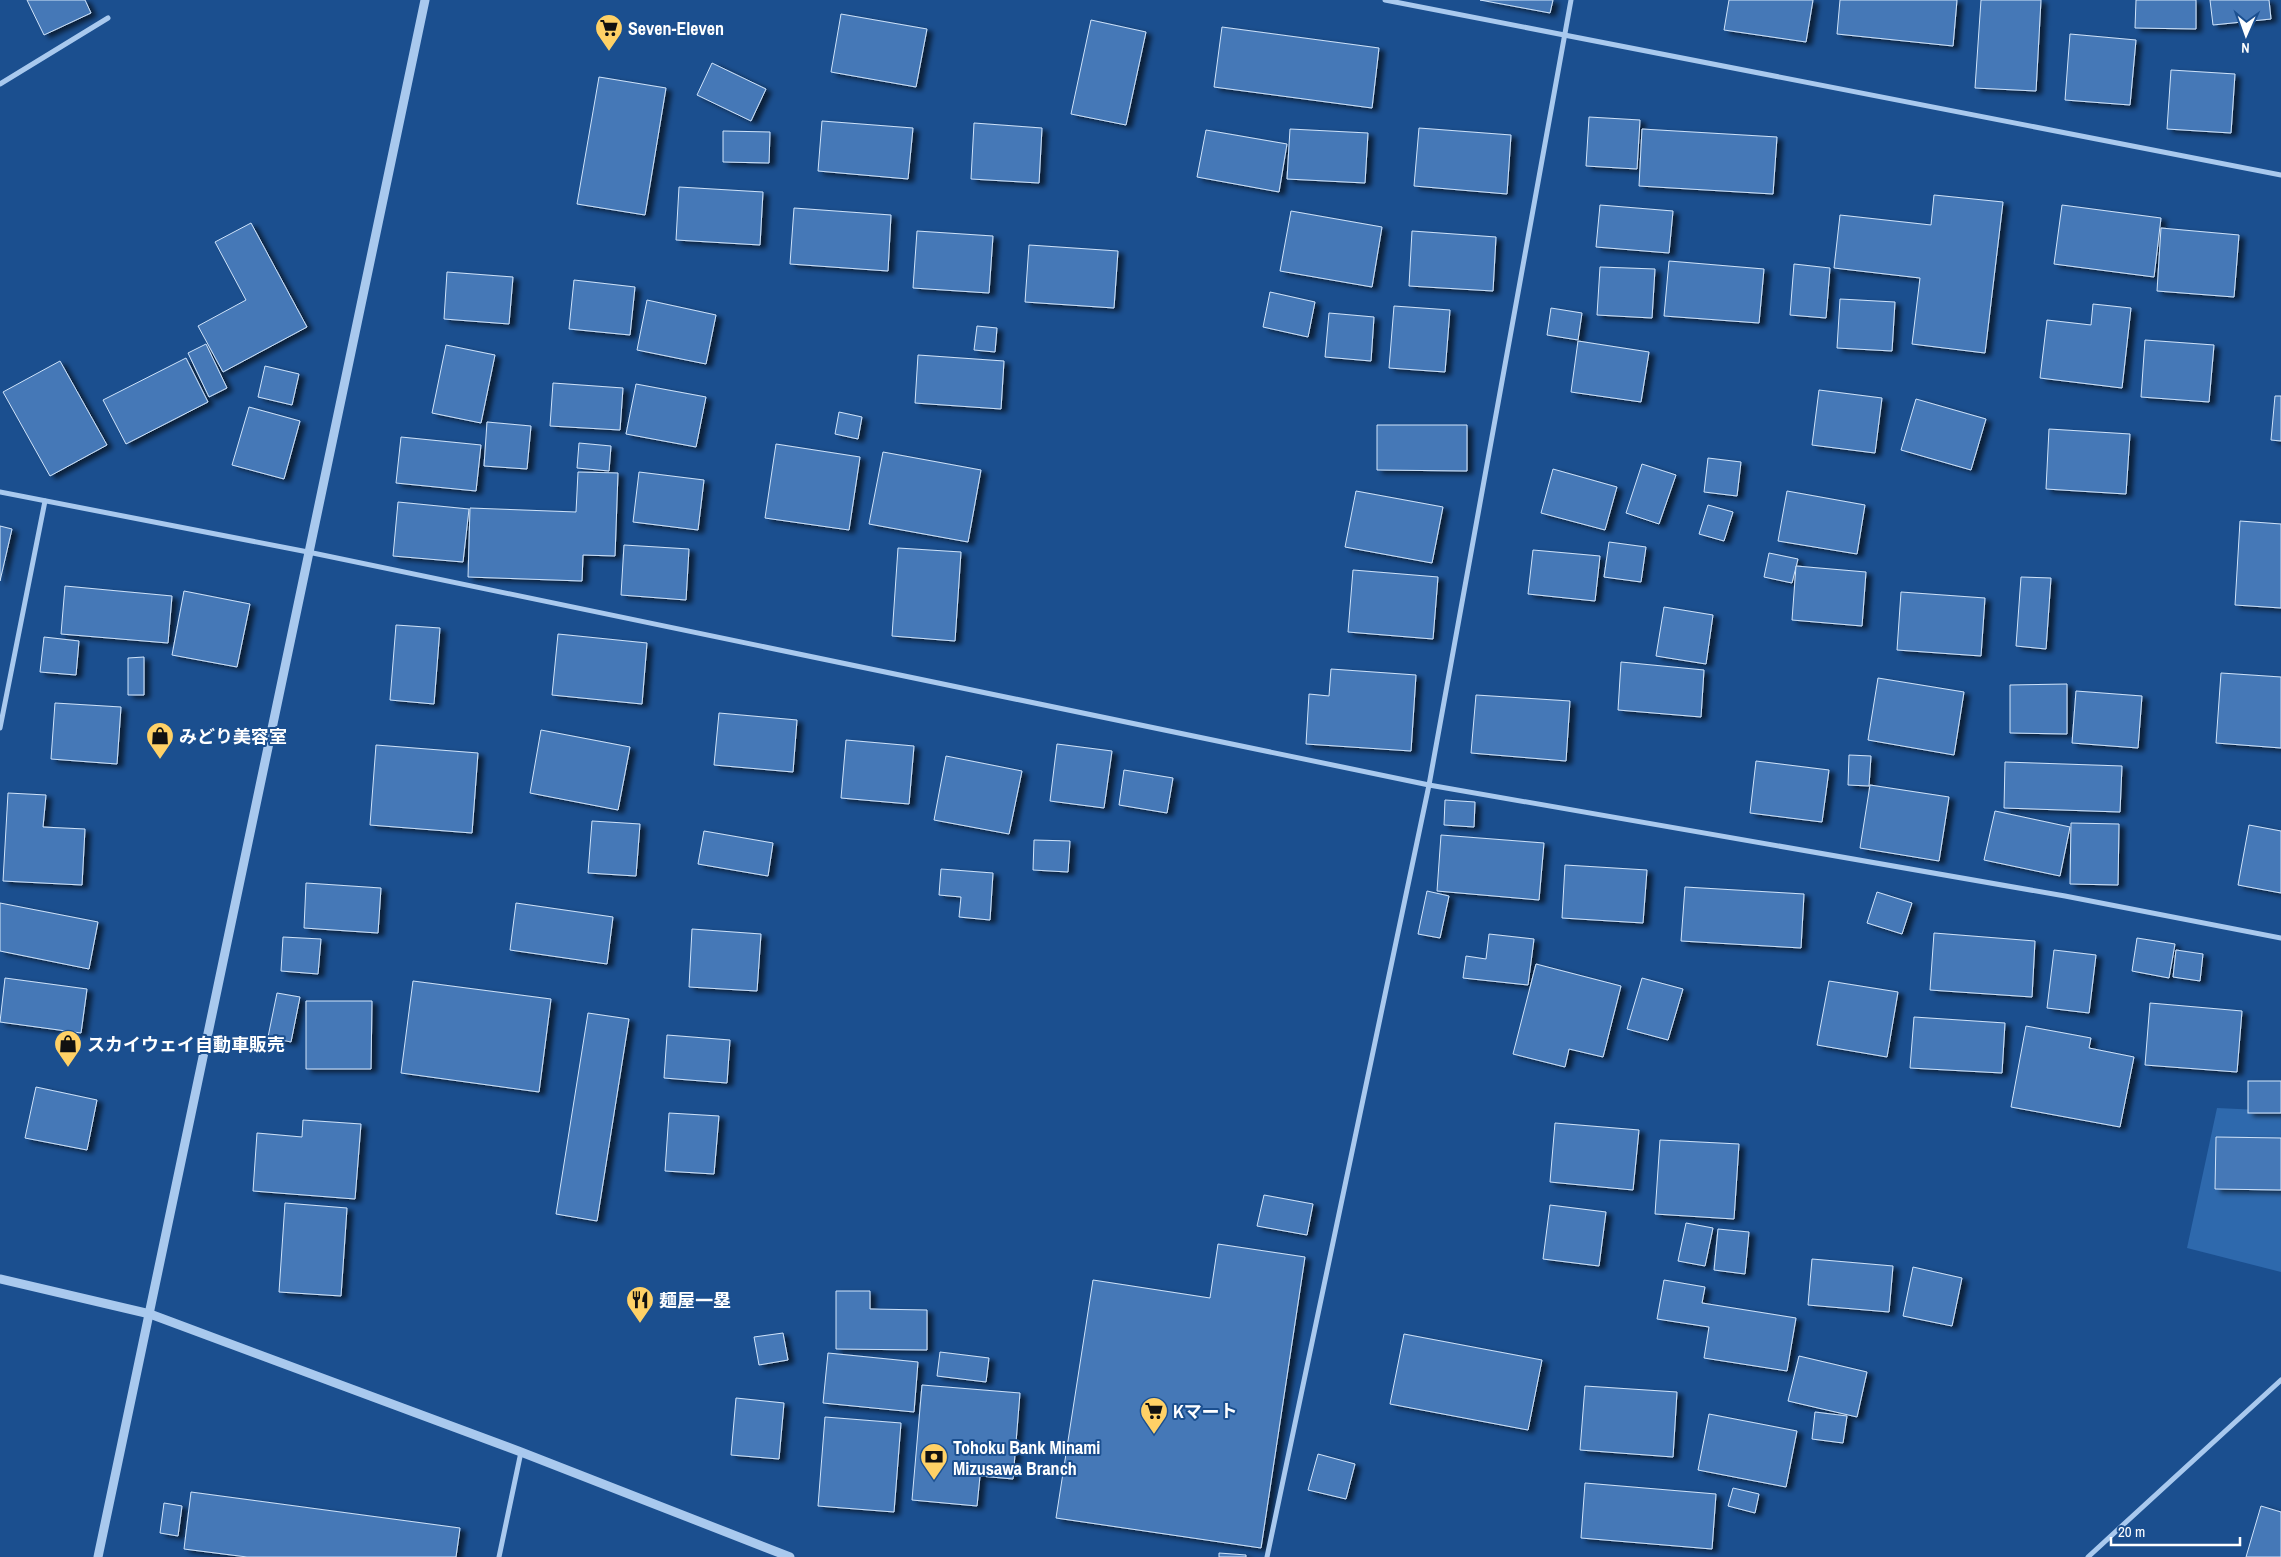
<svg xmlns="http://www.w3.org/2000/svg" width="2281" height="1557" font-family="'Archivo Narrow','Noto Sans JP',sans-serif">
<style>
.green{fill:#2e69ad}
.building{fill:#4478b7;stroke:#cfe3fa;filter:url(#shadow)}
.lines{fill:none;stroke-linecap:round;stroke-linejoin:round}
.minor{stroke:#a9c9ee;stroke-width:5}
.tertiary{stroke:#a9c9ee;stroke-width:9}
.labels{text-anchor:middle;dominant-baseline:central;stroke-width:4;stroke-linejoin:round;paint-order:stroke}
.poi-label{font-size:18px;font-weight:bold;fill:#fff;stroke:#1b4f8f;text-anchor:start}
</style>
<defs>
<filter id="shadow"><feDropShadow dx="5.5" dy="3" stdDeviation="2.5" flood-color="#0009"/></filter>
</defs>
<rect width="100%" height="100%" fill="#1b4f8f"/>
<polygon class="green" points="2217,1108 2281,1111 2281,1272 2187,1248"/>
<g class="building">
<polygon points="27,0 85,0 91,13 44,35"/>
<polygon points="1480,0 1553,0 1550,13"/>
<polygon points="1729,0 1813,0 1806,42 1724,30"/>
<polygon points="1840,0 1957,0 1953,46 1837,34"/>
<polygon points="1981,0 2041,0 2036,91 1975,88"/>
<polygon points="2136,0 2196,0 2196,29 2135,28"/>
<polygon points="2210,0 2269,0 2271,19 2213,25"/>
<polygon points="841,14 927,29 916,87 831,72"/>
<polygon points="1091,20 1146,32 1126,125 1071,114"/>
<polygon points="1222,27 1379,48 1372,108 1214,87"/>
<polygon points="2070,34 2136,40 2130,105 2065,100"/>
<polygon points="712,63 766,89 751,121 697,95"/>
<polygon points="2171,70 2235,74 2231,133 2167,129"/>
<polygon points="599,77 666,88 645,215 577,204"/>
<polygon points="1589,117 1640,120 1637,169 1586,166"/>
<polygon points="822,121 913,128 908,179 818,171"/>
<polygon points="974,123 1042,128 1039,183 971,179"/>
<polygon points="1419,128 1511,135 1507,194 1414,186"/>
<polygon points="1290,129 1368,133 1365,183 1287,179"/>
<polygon points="1642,129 1777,137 1773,194 1639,186"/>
<polygon points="1206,130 1287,144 1279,192 1197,177"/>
<polygon points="723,131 770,132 769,163 723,162"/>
<polygon points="679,187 763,192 760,245 676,240"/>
<polygon points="1934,195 2003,202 1985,353 1912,344 1920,278 1834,268 1840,215 1931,225"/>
<polygon points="1600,205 1673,211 1669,253 1596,247"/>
<polygon points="2062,205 2161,218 2154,277 2054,264"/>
<polygon points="794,208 891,215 888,271 790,264"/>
<polygon points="1291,211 1382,227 1372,287 1280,271"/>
<polygon points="251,223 307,327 223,372 198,326 246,300 215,242"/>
<polygon points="2161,228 2239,235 2234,297 2157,291"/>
<polygon points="917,231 993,236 989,293 913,288"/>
<polygon points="1412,231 1496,237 1493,291 1409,286"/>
<polygon points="1029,245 1118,251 1114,308 1025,302"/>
<polygon points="1669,261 1764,269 1759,323 1664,316"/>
<polygon points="1794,264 1830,268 1826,318 1790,315"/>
<polygon points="1600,267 1655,269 1652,318 1597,315"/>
<polygon points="447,272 513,277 509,324 444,319"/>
<polygon points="574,280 635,287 630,335 569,329"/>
<polygon points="1270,292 1315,302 1308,337 1263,327"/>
<polygon points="1840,299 1895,302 1892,351 1837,348"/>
<polygon points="647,300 716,315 706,364 637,350"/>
<polygon points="2093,304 2131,308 2122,388 2040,378 2047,320 2091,325"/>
<polygon points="1394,306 1450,310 1445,372 1389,368"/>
<polygon points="1551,308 1582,313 1578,340 1547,335"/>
<polygon points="1329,313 1374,317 1371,361 1325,357"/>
<polygon points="977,326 997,328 995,352 974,350"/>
<polygon points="2145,340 2214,345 2209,402 2141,397"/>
<polygon points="1578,341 1649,352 1641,402 1571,392"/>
<polygon points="206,344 227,388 209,397 188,353"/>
<polygon points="446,345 495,355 481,423 432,413"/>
<polygon points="918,355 1004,361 1001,409 915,403"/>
<polygon points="186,358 208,402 126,444 103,400"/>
<polygon points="60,361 107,445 50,476 3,392"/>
<polygon points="265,366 299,374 292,405 258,397"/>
<polygon points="553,383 623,388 620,430 550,426"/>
<polygon points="636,384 706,397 696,447 626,434"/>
<polygon points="1819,390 1882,398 1875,453 1812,445"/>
<polygon points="2275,396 2281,396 2281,441 2271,440"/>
<polygon points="1916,399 1986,419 1971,470 1901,450"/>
<polygon points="249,407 300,421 284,479 232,465"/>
<polygon points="839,412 862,417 858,439 835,434"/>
<polygon points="487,422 531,426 527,469 484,466"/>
<polygon points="1377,425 1467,425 1467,471 1377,470"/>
<polygon points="2049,429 2130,434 2126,494 2046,489"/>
<polygon points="401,437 481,445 476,491 396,483"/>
<polygon points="579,443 611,446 609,471 577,468"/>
<polygon points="776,444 860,457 849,530 765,518"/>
<polygon points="883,452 981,470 968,542 869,524"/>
<polygon points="1708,458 1741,462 1737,496 1704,492"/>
<polygon points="1642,464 1676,475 1659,524 1626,513"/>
<polygon points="1553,469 1617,487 1605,530 1541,513"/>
<polygon points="578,472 618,473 615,556 583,555 582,581 468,577 470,508 576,512"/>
<polygon points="639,472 704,480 698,530 633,522"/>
<polygon points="1356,491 1443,507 1432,563 1345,547"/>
<polygon points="1787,491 1865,505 1857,554 1778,541"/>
<polygon points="398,502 469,509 463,562 393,556"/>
<polygon points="1708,505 1733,512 1724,541 1699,534"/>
<polygon points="2240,521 2281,524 2281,608 2235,605"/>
<polygon points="0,526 12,529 0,581"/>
<polygon points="1609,542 1646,547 1641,582 1604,577"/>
<polygon points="624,545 689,549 686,600 621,595"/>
<polygon points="898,548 961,552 955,641 892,636"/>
<polygon points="1533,550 1600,556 1595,601 1528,594"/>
<polygon points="1769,553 1798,559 1792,583 1764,577"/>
<polygon points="1796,566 1866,572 1862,626 1792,620"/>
<polygon points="1353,570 1438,577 1433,639 1348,632"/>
<polygon points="2021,577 2051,578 2046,649 2016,646"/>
<polygon points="65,586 172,596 168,643 61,634"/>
<polygon points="184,591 250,604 237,667 172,655"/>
<polygon points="1901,592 1985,598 1981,656 1897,650"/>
<polygon points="1664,607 1713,615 1706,664 1656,656"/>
<polygon points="396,625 440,628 434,704 390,700"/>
<polygon points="558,634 647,643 642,704 552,695"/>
<polygon points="44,637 79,641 76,675 40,672"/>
<polygon points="144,657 144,695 128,695 128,658"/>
<polygon points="1621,662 1704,670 1701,717 1618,710"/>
<polygon points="1331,669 1416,675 1411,751 1306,744 1309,694 1329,696"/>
<polygon points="2221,673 2281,677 2281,748 2216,743"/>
<polygon points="1878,678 1964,692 1954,755 1868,740"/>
<polygon points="2067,684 2067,734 2010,733 2010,685"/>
<polygon points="2076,691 2142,696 2138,748 2072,743"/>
<polygon points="1476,695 1570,701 1566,761 1471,753"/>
<polygon points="55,703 121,707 117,764 51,759"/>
<polygon points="719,713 797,720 793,772 714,765"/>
<polygon points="541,730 630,747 618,810 530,793"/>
<polygon points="846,740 914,746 909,804 841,798"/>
<polygon points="1057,744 1112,751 1104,808 1050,801"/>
<polygon points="376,745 478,753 472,833 370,825"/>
<polygon points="1849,755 1871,756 1869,786 1848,785"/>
<polygon points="946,756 1022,771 1009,834 934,820"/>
<polygon points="1756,761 1829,770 1822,822 1750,813"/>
<polygon points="2005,762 2122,766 2120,812 2004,808"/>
<polygon points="1124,770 1173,778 1167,813 1119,805"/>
<polygon points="1870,785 1949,797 1939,861 1860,848"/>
<polygon points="8,793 46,795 43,827 85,829 82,885 3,881"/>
<polygon points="1445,800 1475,802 1474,827 1444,825"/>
<polygon points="1995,811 2070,827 2060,876 1984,860"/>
<polygon points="592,821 640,824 636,876 588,873"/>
<polygon points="2071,823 2119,824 2118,885 2070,884"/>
<polygon points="2249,825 2281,831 2281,893 2238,885"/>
<polygon points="704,831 773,843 768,876 698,864"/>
<polygon points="1441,835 1544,843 1539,900 1437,891"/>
<polygon points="1034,840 1070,841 1068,872 1033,870"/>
<polygon points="1565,865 1647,870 1643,923 1562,918"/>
<polygon points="941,869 993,873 990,920 959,917 961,897 939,895"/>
<polygon points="306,883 381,888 378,933 304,928"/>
<polygon points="1685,887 1804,894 1801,948 1681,941"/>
<polygon points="1427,891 1449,896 1440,938 1418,934"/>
<polygon points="1877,892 1912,903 1902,934 1867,923"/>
<polygon points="0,903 98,922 89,969 0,951"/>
<polygon points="516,903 613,917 607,964 510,950"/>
<polygon points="692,929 761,934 757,991 689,987"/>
<polygon points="1934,933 2035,941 2032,997 1930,990"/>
<polygon points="1489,934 1534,939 1528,985 1463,978 1466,956 1486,959"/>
<polygon points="283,937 321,939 318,974 281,971"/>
<polygon points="2137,938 2175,944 2169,978 2132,971"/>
<polygon points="2054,950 2096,955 2089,1013 2047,1008"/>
<polygon points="2176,950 2203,954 2200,981 2173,977"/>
<polygon points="1536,964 1621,986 1603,1057 1569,1049 1565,1067 1513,1054"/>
<polygon points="5,978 87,989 81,1033 0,1022"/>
<polygon points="1642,978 1683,989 1668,1040 1627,1029"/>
<polygon points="413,981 551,999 539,1092 401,1073"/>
<polygon points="1829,981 1898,992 1887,1057 1817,1045"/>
<polygon points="277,993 300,997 291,1042 268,1037"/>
<polygon points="306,1001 372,1001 371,1069 306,1069"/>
<polygon points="2150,1003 2242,1011 2237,1072 2145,1065"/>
<polygon points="588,1013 629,1019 597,1221 556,1214"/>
<polygon points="1914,1017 2005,1023 2002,1073 1910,1068"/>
<polygon points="2026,1026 2091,1038 2089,1048 2134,1057 2120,1127 2011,1107"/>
<polygon points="667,1035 730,1040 727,1083 664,1078"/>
<rect x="2248" y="1081" width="33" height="32"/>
<polygon points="36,1087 97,1100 87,1150 25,1138"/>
<polygon points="669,1113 719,1116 714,1174 665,1171"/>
<polygon points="303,1120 361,1124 355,1199 253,1191 257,1133 302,1137"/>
<polygon points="1555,1123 1639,1130 1633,1190 1550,1182"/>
<polygon points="2216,1137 2281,1138 2281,1190 2215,1189"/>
<polygon points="1660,1140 1739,1144 1734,1219 1655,1214"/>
<polygon points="1264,1195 1313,1204 1307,1235 1257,1226"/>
<polygon points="285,1203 347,1208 341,1296 279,1292"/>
<polygon points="1550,1205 1606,1212 1599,1266 1543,1259"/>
<polygon points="1686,1223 1713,1228 1705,1266 1678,1261"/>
<polygon points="1718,1229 1749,1232 1745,1274 1714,1270"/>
<polygon points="1218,1244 1305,1257 1261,1548 1056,1518 1093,1280 1210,1298"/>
<polygon points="1812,1259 1893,1266 1889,1312 1808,1305"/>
<polygon points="1913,1267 1962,1278 1952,1326 1903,1316"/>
<polygon points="1664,1280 1705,1287 1702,1303 1796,1318 1787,1371 1704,1358 1709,1327 1657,1319"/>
<polygon points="836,1291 870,1291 870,1309 927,1310 927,1350 836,1349"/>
<polygon points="783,1333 788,1360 759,1365 754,1337"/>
<polygon points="1404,1334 1542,1360 1528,1430 1390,1404"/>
<polygon points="940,1352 989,1358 986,1382 937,1376"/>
<polygon points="828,1353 918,1362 914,1412 823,1403"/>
<polygon points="1799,1356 1867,1372 1857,1417 1788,1401"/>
<polygon points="922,1385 1020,1393 1013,1479 980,1476 977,1506 912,1500"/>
<polygon points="1585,1386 1677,1392 1673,1457 1580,1450"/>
<polygon points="736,1398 784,1403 779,1459 731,1455"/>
<polygon points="1815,1412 1847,1416 1843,1443 1812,1439"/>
<polygon points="1709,1414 1797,1431 1786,1487 1698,1470"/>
<polygon points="825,1417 901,1423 894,1512 818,1506"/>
<polygon points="1318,1454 1355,1464 1346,1499 1308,1490"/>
<polygon points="1585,1483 1716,1494 1712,1549 1581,1538"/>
<polygon points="1733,1488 1759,1494 1755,1513 1728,1506"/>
<polygon points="191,1492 460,1528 456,1557 247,1557 184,1549"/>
<polygon points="164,1503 182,1506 178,1536 160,1533"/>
<polygon points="2261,1506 2281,1512 2281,1557 2246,1557"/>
<polygon points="1219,1553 1246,1555 1246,1557 1219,1557"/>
</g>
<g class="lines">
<g class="minor">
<polyline points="1385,0 2281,175"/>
<polyline points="0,84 108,18"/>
<polyline points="0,492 308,552 1429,785 2065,896 2281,938"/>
<polyline points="0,728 45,501"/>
<polyline points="499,1557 521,1452"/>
<polyline points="1267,1557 1429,785 1571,0"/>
<polyline points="2088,1557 2281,1380"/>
</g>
<g class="tertiary">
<polyline points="0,1279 150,1314 521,1452 790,1557"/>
<polyline points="98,1557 425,0"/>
</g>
</g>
<defs>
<symbol id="supermarket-pin" viewBox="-11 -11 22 30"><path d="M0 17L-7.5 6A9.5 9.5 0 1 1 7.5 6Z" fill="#ffd166" stroke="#1b4f8f"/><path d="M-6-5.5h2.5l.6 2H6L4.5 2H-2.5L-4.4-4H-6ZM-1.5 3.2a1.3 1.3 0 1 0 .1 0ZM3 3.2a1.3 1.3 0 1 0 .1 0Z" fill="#111"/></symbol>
<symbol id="shop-pin" viewBox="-11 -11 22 30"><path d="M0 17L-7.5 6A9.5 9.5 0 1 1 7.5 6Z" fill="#ffd166" stroke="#1b4f8f"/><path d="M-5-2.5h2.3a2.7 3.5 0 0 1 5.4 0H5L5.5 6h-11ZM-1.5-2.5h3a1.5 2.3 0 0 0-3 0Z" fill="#111"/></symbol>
<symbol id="restaurant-pin" viewBox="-11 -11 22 30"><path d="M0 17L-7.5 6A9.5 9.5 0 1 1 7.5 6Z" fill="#ffd166" stroke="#1b4f8f"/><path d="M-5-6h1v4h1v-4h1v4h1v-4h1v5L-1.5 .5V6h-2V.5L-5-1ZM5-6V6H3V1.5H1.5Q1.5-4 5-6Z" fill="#111"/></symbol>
<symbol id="bank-pin" viewBox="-11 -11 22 30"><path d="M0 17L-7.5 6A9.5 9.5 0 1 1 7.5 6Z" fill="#ffd166" stroke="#1b4f8f"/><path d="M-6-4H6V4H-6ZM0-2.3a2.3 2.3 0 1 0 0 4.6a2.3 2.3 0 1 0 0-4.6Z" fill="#111"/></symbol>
</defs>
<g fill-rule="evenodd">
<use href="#supermarket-pin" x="593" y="12" width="32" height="43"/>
<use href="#shop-pin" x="144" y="720" width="32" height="43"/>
<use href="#shop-pin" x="52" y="1028" width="32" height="43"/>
<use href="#restaurant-pin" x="624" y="1284" width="32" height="43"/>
<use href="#supermarket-pin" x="1138" y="1395" width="32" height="43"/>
<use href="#bank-pin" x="918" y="1441" width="32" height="43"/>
</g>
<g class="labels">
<g class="poi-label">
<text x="628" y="28">Seven-Eleven</text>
<text x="179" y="736">みどり美容室</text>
<text x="87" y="1044">スカイウェイ自動車販売</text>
<text x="659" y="1300">麺屋一塁</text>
<text x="1173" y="1411">Kマート</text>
<text x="953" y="1447">Tohoku Bank Minami<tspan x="953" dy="21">Mizusawa Branch</tspan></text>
</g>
</g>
<g transform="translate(2246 35) rotate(182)" stroke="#1b4f8f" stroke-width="4" paint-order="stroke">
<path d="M0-4L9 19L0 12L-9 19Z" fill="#ffffff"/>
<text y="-8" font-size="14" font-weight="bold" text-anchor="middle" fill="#ffffff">N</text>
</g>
<path d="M2111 1537v8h129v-8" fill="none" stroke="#ffffff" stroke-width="2.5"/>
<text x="2118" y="1537" font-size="15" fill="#ffffff" stroke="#1b4f8f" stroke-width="4" paint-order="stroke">20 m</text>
</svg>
